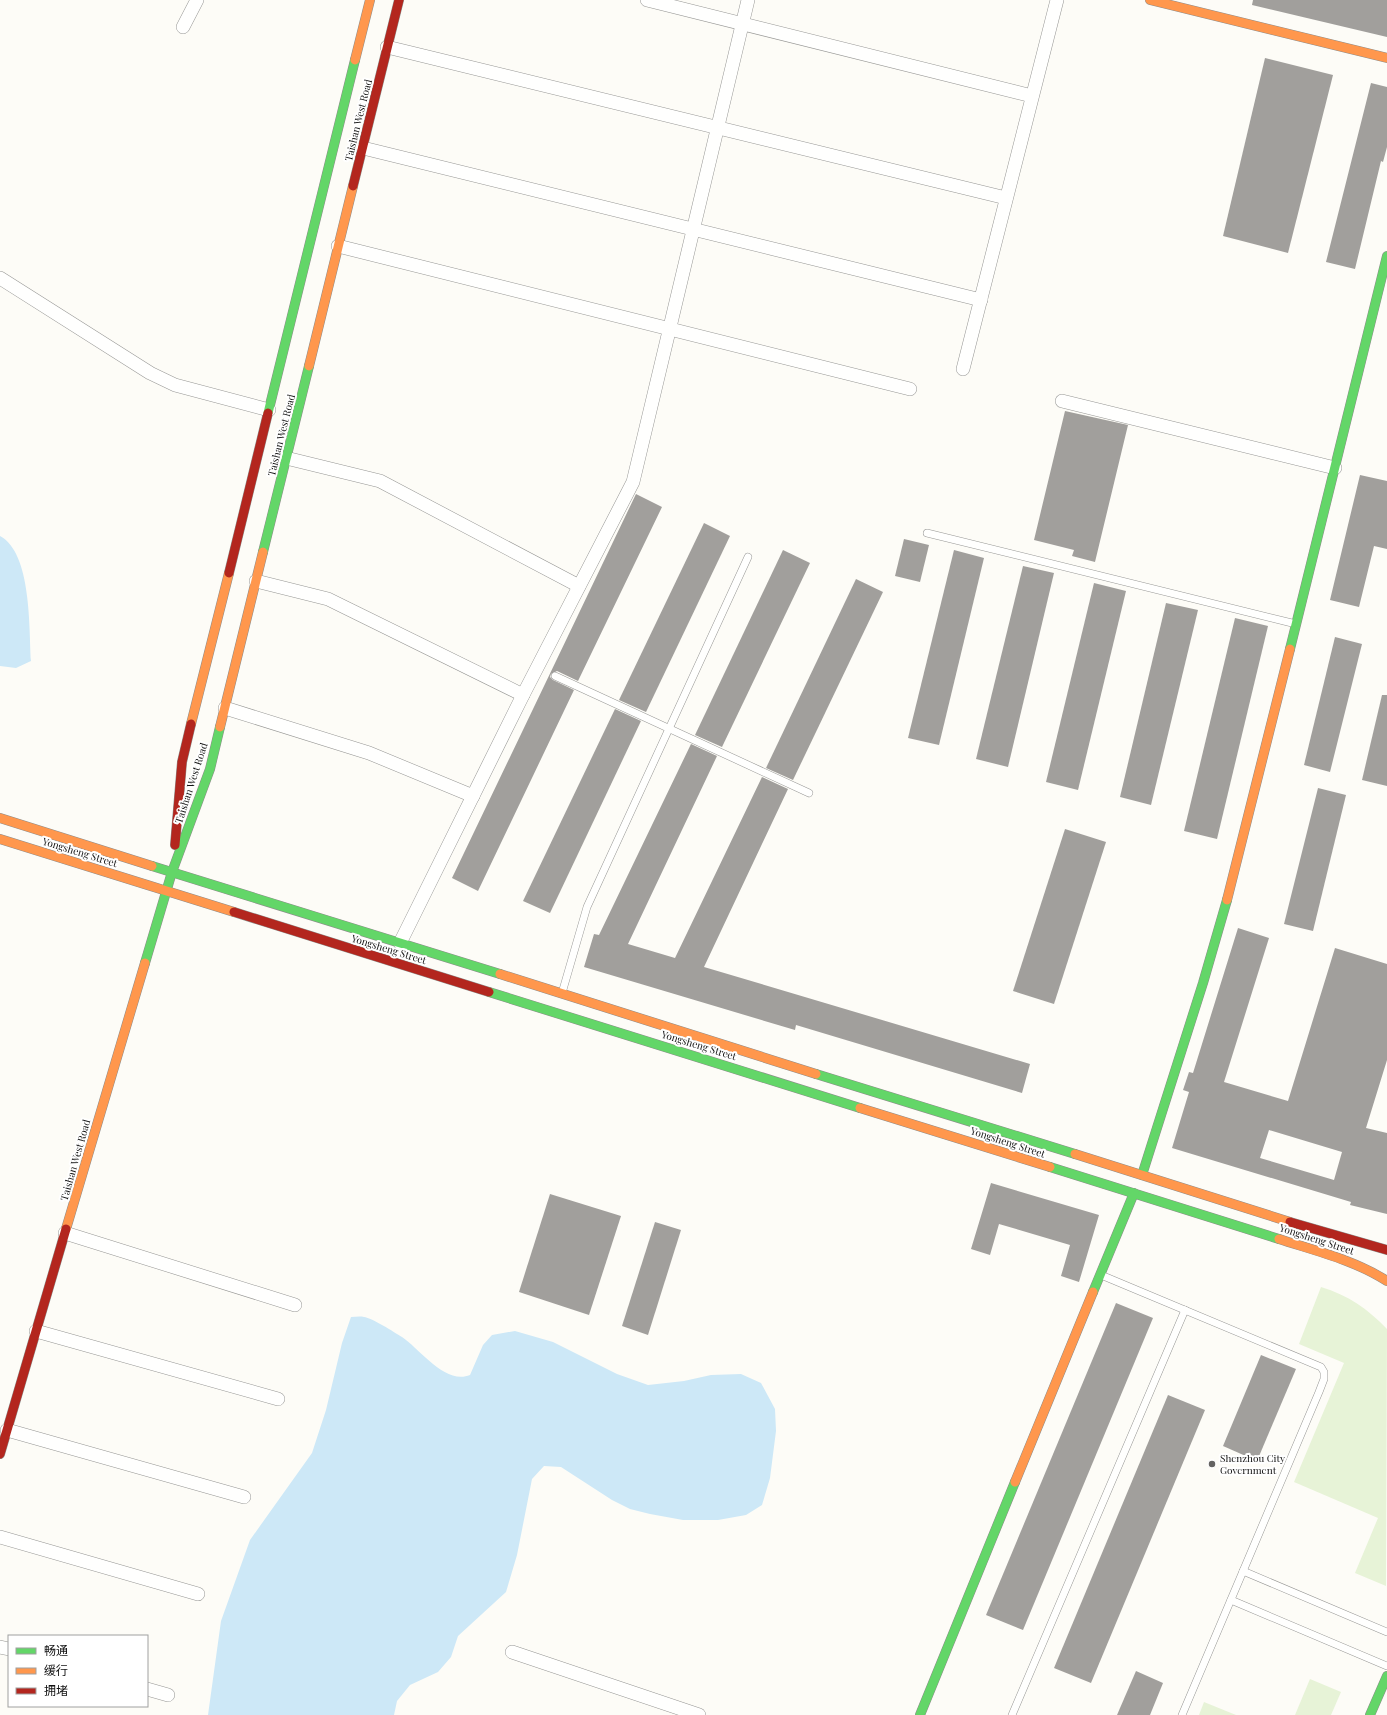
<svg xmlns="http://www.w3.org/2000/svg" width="1387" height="1715" font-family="'Playfair Display','Noto Sans SC',serif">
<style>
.green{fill:#e7f3d7}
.water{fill:#cde8f7}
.building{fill:#a19f9c;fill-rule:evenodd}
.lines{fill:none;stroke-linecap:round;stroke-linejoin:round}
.lane-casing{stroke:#979795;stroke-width:8}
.street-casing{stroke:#979795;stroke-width:14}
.fast-casing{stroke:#8e8d8b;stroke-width:10}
.slow-casing{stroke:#8e8d8b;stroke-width:10}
.jam-casing{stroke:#8e8d8b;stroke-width:10}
.lane{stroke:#fffffe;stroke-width:7}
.street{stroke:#fffffe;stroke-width:13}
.fast{stroke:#63d668;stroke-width:9}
.slow{stroke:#ff974d;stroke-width:9}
.jam{stroke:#b3261e;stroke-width:9}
.poi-dot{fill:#646362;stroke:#fff;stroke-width:1.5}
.labels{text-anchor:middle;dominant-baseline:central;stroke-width:4;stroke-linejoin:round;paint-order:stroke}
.street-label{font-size:10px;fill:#111;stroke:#fff}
.poi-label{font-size:10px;fill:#111;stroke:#fff;text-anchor:start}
</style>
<rect width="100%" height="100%" fill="#fdfcf7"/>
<g class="green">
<path d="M 1321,1287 C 1348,1295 1368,1309 1387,1329 L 1386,1586 L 1355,1573 L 1378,1518 L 1294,1482 L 1344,1363 L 1299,1344 Z"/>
<polygon points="1310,1679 1341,1692 1331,1715 1295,1715"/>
<polygon points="1204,1702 1236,1715 1199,1715"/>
</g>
<g class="water">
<path d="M 0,536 C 32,553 29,629 31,661 L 16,668 L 0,666 Z"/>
<path d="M 351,1317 C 355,1317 360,1316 364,1317 C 372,1318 394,1332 402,1337 C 420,1349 445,1385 470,1375 L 483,1345 L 492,1335 L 515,1331 L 553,1342 L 617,1374 L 648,1385 L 684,1381 L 711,1375 L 741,1374 L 761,1383 L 775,1409 L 776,1431 L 770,1478 L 762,1505 L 746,1515 L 718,1520 L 683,1520 L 650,1514 L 630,1509 L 612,1500 L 561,1467 L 544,1466 L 532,1479 L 517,1555 L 506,1592 L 458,1636 L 451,1657 L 438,1672 L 410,1685 L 397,1701 L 394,1715 L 208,1715 L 221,1621 L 250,1540 L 312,1453 L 326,1410 L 342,1343 Z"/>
</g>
<g class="building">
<polygon points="1253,0 1387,0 1387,37 1252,5"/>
<polygon points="1265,58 1333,75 1288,253 1223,236"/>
<polygon points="1371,83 1387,87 1387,147 1383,162 1381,161 1355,269 1326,262"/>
<polygon points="1065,411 1128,425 1095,562 1072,556 1074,550 1034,540"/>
<polygon points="1360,475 1387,481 1387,549 1374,546 1359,607 1330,600"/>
<polygon points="636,494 662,507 578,681 557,671 551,674 550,677 553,680 574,690 478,891 452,878"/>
<polygon points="704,523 730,536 646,712 619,700"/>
<polygon points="904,539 929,545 920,582 895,576"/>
<polygon points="783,550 810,563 722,747 695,735"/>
<polygon points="954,550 984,558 939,745 908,738"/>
<polygon points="1023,566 1054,573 1008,767 976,759"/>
<polygon points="856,579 883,592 793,780 766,768"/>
<polygon points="1094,583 1126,591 1078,790 1046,782"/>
<polygon points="1166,603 1198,610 1151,805 1120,797"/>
<polygon points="1235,618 1268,626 1217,839 1184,831"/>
<polygon points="1335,637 1362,644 1330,772 1304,765"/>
<polygon points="1382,695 1387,695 1387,786 1362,780"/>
<polygon points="615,709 641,721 550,913 523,901"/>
<polygon points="691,744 717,756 628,944 675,958 762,777 788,789 704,967 1030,1064 1022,1093 796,1025 795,1030 584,967 594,934 599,935"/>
<polygon points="1318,788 1346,795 1313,931 1284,924"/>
<polygon points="1065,829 1106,842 1054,1004 1013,991"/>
<path d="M 1238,928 L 1269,938 L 1224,1082 L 1288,1101 L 1335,948 L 1387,964 L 1387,1060 L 1366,1128 L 1387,1133 L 1387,1214 L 1350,1205 L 1351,1202 L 1172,1148 L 1189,1092 L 1183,1090 L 1189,1072 L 1193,1073 ZM 1269,1130 L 1342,1152 L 1334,1180 L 1260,1158 Z"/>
<polygon points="991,1183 1099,1215 1079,1282 1061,1276 1070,1245 999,1224 990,1255 971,1249"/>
<polygon points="550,1194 621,1216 589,1315 519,1292"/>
<polygon points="655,1222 681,1230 648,1335 622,1326"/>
<polygon points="1116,1303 1153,1318 1023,1630 986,1615"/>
<polygon points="1261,1355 1296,1369 1257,1461 1223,1446"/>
<polygon points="1168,1395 1205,1410 1091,1683 1054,1668"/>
<polygon points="1136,1671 1163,1683 1150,1715 1117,1715"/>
</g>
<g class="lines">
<defs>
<g id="lane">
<polyline points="927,533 1296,624"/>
<polyline points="555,676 809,793"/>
<polyline points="562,993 587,907 748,557"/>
<polyline points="1101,1275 1321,1367 1324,1372 1324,1379 1319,1392 1182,1715"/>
<polyline points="1243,1571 1387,1632"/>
<polyline points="1231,1600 1387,1666"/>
<polyline points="1012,1715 1185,1310"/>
</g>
<g id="street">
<polyline points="647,0 1032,96"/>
<polyline points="183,27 197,0"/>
<polyline points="387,47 1006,198"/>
<polyline points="363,148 981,300"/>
<polyline points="338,246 910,389"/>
<polyline points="0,278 150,373 175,385 269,410"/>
<polyline points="963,369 1057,0"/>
<polyline points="1062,401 1335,468"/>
<polyline points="286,458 380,481 579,586"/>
<polyline points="256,581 328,599 523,695"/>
<polyline points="225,708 369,753 473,796"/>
<polyline points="400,943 523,695 633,482 748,0"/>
<polyline points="65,1233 295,1305"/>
<polyline points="36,1331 278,1399"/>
<polyline points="7,1430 244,1497"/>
<polyline points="0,1537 198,1594"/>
<polyline points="0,1647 9,1649"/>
<polyline points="512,1652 699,1715"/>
<polyline points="147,1689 168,1695"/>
</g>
<g id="fast">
<polyline points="268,413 355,60"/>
<polyline points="263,552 309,366"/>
<polyline points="1290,649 1387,256"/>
<polyline points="152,866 500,974"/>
<polyline points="145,963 172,872 210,769 220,727"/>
<polyline points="489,992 860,1108"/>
<polyline points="816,1074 1075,1154"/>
<polyline points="1050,1167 1279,1239"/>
<polyline points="1142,1175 1203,983 1227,900"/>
<polyline points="1093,1292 1134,1193"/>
<polyline points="920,1715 1015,1482"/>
<polyline points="1370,1715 1387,1676"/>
</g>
<g id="slow">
<polyline points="1150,0 1387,58"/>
<polyline points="355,60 370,0"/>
<polyline points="309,366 353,186"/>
<polyline points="191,724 229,573"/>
<polyline points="220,727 263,552"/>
<polyline points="0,818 152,866"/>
<polyline points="0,839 234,912"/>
<polyline points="1227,900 1290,649"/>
<polyline points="500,974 816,1074"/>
<polyline points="860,1108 1050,1167"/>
<polyline points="1075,1154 1290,1222"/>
<polyline points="66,1229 145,963"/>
<path d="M 1279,1239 C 1316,1251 1354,1260 1387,1281"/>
<polyline points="1015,1482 1093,1292"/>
</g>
<g id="jam">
<polyline points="353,186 399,0"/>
<polyline points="229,573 268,413"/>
<polyline points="175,845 182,762 191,724"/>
<polyline points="234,912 489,992"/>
<polyline points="1290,1222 1387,1250"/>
<polyline points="0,1454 66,1229"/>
</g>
</defs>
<use href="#lane" class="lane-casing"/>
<use href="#street" class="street-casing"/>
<use href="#fast" class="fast-casing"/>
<use href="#slow" class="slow-casing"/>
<use href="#jam" class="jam-casing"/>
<use href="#lane" class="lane"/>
<use href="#street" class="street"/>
<use href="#fast" class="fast"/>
<use href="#slow" class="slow"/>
<use href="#jam" class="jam"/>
</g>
<circle class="poi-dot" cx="1212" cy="1464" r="4"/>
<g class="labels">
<g class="street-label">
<text transform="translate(358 120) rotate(-76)">Taishan West Road</text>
<text transform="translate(281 435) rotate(-76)">Taishan West Road</text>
<text transform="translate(191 783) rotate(-72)">Taishan West Road</text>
<text transform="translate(80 852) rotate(17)">Yongsheng Street</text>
<text transform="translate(389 949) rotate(17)">Yongsheng Street</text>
<text transform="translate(699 1045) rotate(17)">Yongsheng Street</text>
<text transform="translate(1008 1142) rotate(18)">Yongsheng Street</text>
<text transform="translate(75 1160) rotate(-74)">Taishan West Road</text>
<text transform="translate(1317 1239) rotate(18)">Yongsheng Street</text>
</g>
<g class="poi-label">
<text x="1220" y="1458">Shenzhou City<tspan x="1220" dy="12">Government</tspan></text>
</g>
</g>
<rect x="8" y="1635" width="140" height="72" fill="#ffffff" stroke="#a0a0a0"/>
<rect x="16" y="1648" width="20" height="6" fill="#63d668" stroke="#a0a0a0"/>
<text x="44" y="1655" font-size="12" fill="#111111">畅通</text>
<rect x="16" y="1668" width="20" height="6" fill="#ff974d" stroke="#a0a0a0"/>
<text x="44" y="1675" font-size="12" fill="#111111">缓行</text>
<rect x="16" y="1688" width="20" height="6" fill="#b3261e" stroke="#a0a0a0"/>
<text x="44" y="1695" font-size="12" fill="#111111">拥堵</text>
</svg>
